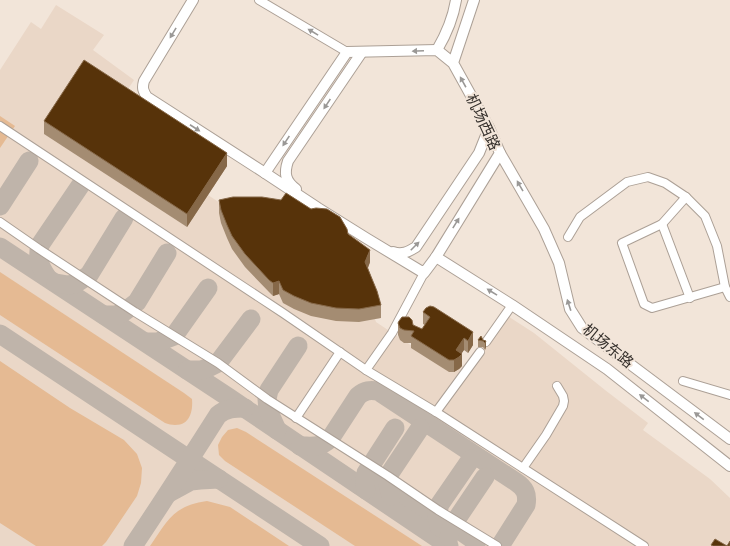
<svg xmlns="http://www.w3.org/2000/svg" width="730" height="546" font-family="Jost,'Noto Sans SC',sans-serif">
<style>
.built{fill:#ead7c7}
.green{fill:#e5ba93}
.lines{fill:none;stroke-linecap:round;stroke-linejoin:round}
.taxiway{stroke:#bfb4aa;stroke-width:19}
.minor-casing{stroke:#aca096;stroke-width:10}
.major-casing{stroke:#aca096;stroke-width:12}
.minor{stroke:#fff;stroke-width:8}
.major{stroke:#fff;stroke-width:10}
.wall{fill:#a48c72}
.shaded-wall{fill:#866848}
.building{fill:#57330a;stroke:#866848}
.oneway{fill:#9a9896}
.labels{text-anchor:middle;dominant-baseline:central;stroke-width:4;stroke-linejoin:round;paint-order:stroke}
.street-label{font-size:15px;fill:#35302c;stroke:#f2e5d9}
</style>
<rect width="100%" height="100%" fill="#f2e5d9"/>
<polygon class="built" points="56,5 104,35 93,50 134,80 128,89 227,166 208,195 229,209 348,247 370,262 365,275 377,304 381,318 375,319 376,322 412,346 449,372 454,372 459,369 462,366 466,368 482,340 488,344 506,315 534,333 605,390 648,423 643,430 710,479 730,498 730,546 0,546 0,70 31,22 41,29"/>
<g class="green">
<polygon points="0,116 15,126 0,148"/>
<path d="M 0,272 L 184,393 L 192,399 C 193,411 190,425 175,425 C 172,425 168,424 165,423 L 0,315 Z"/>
<polygon points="0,361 70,408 124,440 137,454 142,468 141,483 137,496 106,542 102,546 36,546 0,523"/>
<polygon points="237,428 246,432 422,546 355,546 225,461 219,455 218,445 222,437 228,430"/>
<path d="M 207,501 L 230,507 L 289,546 L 150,546 C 168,520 173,506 207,501 Z"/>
</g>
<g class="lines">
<g class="taxiway">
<polyline points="0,206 29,161"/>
<polyline points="0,247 228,397 449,546"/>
<path d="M 47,277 C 39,265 37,259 40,245 L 80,186"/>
<polyline points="56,283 68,285 75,284 89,275 124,218"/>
<polyline points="104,315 116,315 124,312 137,302 167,253"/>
<polyline points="0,334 320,546"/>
<polyline points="146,342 158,342 174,336 208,288"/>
<polyline points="187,370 201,370 210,367 218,363 251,319"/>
<polyline points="277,430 268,410 267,399 269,390 298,346"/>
<path d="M 300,446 C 313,446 320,448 330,439 L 358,396 C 365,390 370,390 378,391 L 516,482 C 525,488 528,494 526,505 L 500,546"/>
<path d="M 359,485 C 369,484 380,482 390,485 L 462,532 L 472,539 L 476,546"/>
<path d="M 366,490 C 364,484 364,479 366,473 L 395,428"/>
<polyline points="169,493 191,481 200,480 219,479"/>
<polyline points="391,496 388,484 388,476 420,428"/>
<polyline points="439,527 437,515 440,504 471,459"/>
<polyline points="449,537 450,532 452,526 485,477"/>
<path d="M 133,546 C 162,503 190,459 218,415 C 226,408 235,408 245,408"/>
</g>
<defs>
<g id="minor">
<polyline points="259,0 347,52"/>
<polyline points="0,126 283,313 366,370 436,412 644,546"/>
<polyline points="686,197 662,224 622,243 644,304 652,308 725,287"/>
<polyline points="0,222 39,249 135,312 218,363 267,399 388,476 438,510 497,546"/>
<polyline points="662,224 690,298"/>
<polyline points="568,237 580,217 627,182 648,177 665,183 686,197 705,216 717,246 725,287 730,297"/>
<polyline points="486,342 512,305"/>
<polyline points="366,370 392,333 424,273"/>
<polyline points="683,381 730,395"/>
<polyline points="436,412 480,352"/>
<polyline points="296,418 340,352"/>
<polyline points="523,468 546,435 563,406 564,401 563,396 557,386"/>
</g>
<g id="major">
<path d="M 193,0 L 144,81 C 142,88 143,91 147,97 L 265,173"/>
<path d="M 437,50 C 447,33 453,19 456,0"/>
<polyline points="453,63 437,50 347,52 265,173 318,208 366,238 424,273 436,257 500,153 489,128 453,63 474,0"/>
<polyline points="500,153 544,229 559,263 570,309 582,328 730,439"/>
<path d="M 296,189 C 285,181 284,173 288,161 L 362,52"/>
<path d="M 393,252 C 402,255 408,252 416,247 L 479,153 L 489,128"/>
<polyline points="436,257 512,305 607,369 730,466"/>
</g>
</defs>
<use href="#minor" class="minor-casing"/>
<use href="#major" class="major-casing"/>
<use href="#minor" class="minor"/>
<use href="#major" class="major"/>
</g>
<g class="wall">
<polygon points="44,121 227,166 187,227 44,134"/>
<polygon points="219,200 348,234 370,262 368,268 381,305 381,318 359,322 336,321 311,316 294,309 283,303 279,294 273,296 269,292 245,267 232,249 227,238 221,223 219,213"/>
<polygon points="426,308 473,345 468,353 464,350 461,353 462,366 459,369 454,372 449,372 411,348 411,343 404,343 400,340 398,335 398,323 413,325 422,329 425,325 423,324 423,312"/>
<polygon points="478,340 483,340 486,341 486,347 485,350 483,347 478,347"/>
</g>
<g class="shaded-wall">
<polygon points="227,153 227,166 187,227 187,214"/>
<polygon points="370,250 370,262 365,275 365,262"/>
<polygon points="279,281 279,294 273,296 273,283"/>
<polygon points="473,332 473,345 468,353 468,341"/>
<polygon points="464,338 464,350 460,356 462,354 462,366 459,369 454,372 454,360 456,350"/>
<polygon points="486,341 486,347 485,350 485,343"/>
</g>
<g class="building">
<polygon points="84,60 227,153 187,214 44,121"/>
<polygon points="286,193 311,209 316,208 327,209 340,217 347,229 348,234 370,250 365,262 377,291 381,305 359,309 336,308 311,303 294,296 283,290 279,281 273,283 269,280 245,254 232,236 227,225 221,210 219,200 233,197 262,197 281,200"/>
<polygon points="430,306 434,307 473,332 468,341 464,338 456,350 462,354 459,357 454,360 449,360 411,336 414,331 404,330 400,328 398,323 399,321 402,317 409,317 412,320 413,325 422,329 430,317 423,312 426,308"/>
<polygon points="481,336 483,340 486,341 485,343 483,341 478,340"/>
<polygon points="715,539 727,546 713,546 711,545"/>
<polygon points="730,541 730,546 727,546"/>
</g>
<defs><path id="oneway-solid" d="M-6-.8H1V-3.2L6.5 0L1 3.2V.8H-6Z"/></defs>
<g class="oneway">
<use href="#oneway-solid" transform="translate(313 32) rotate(-149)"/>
<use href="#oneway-solid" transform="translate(173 33) rotate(121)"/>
<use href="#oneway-solid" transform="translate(418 51) rotate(178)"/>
<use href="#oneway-solid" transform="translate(463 82) rotate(-119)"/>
<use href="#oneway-solid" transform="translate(327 104) rotate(124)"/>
<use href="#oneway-solid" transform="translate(195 128) rotate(33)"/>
<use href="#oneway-solid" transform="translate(286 141) rotate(124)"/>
<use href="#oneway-solid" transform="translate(520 186) rotate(-120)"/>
<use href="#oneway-solid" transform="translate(456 223) rotate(-58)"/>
<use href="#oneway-solid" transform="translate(415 246) rotate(-45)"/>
<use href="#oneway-solid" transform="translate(492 292) rotate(-148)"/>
<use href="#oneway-solid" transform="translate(569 305) rotate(-108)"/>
<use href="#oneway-solid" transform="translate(644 398) rotate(-142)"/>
<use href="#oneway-solid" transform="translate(699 416) rotate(-143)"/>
</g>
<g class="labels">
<g class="street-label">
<text transform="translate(483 122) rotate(65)">机场西路</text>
<text transform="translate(608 346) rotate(39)">机场东路</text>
</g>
</g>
</svg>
